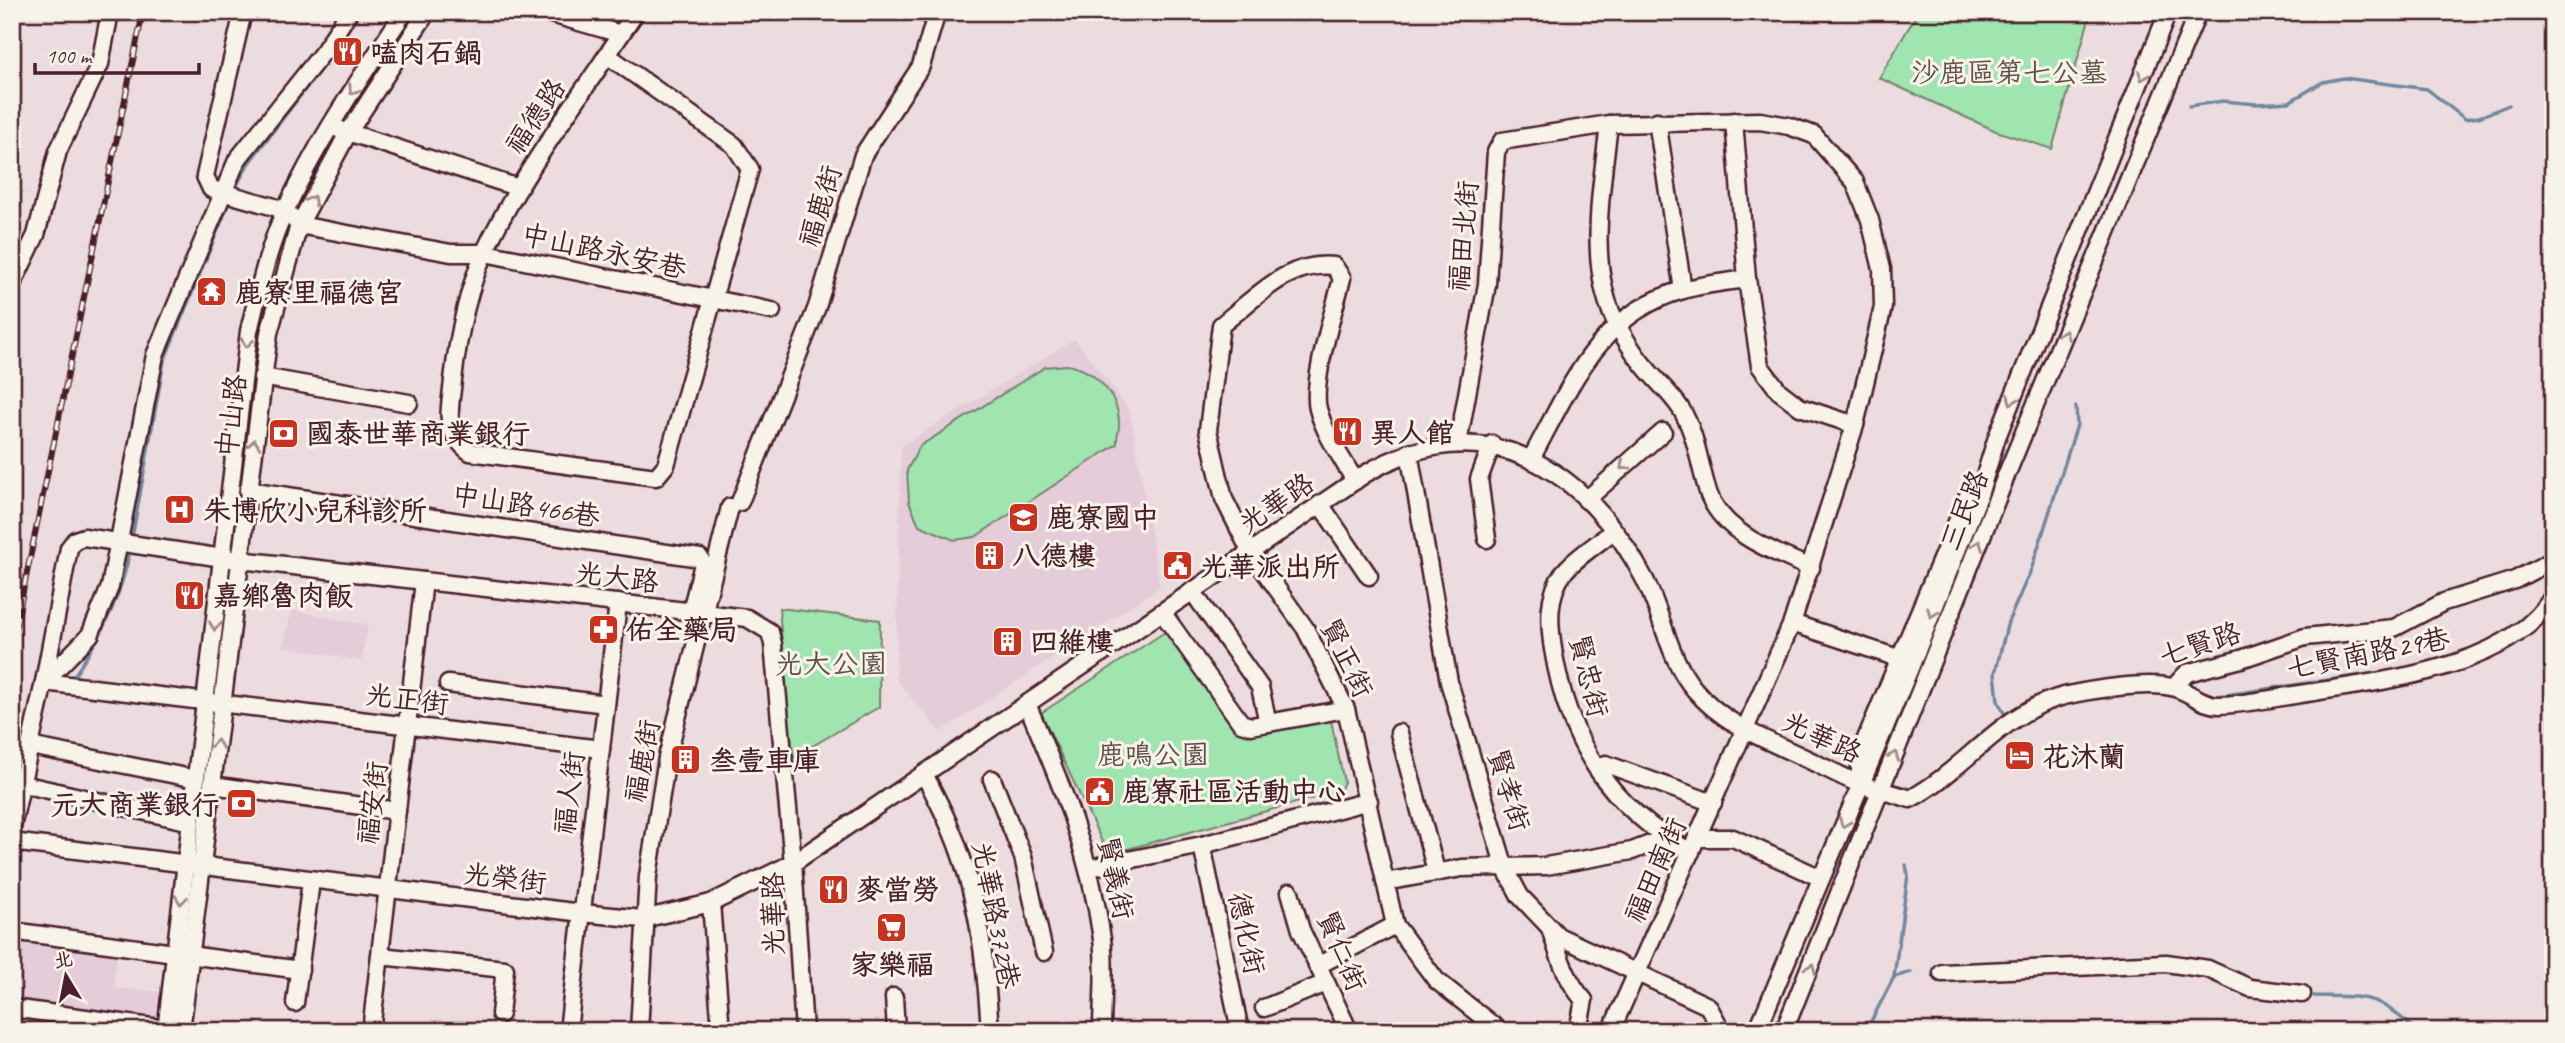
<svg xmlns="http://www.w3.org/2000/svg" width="2565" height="1043" font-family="Caveat,'LXGW WenKai TC',sans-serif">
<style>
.built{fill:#e4ccd9}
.green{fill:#a0e4b0;stroke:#75826e;stroke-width:2}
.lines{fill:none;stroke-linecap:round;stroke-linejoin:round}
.stream{stroke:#70889e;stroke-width:3.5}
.minor-casing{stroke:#4a1f2b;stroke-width:21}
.minor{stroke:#f7f3e8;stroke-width:16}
.rail-casing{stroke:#4a1f2b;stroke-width:6}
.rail{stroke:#f7f3e8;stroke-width:3.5;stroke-dasharray:10;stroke-linecap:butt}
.oneway{stroke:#a0898a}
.labels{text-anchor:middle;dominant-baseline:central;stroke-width:6;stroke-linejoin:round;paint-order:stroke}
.poi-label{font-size:28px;font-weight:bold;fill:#4a1f2b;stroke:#f7f3e8;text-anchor:start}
.park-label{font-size:28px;fill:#60504c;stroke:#f7f3e8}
.street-label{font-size:28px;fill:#4a1f2b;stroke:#f7f3e8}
</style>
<rect width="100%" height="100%" fill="#ecdcdf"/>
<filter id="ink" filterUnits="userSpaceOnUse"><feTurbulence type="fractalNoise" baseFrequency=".0143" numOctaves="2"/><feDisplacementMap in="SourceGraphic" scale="14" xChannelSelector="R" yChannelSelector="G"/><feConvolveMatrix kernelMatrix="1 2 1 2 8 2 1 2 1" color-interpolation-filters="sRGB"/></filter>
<g filter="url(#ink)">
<g class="built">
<polygon points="1075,339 1130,411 1160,587 940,732 896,679 901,446"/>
<polygon points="291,610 368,625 361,661 284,646"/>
<polygon points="12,936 117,950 114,988 159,992 157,1018 12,1002"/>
</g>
<g class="green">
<polygon points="1918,12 2091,12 2052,149 1996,131 1879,78"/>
<path d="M 1066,365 C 1093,368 1118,394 1119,422 C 1120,430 1116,436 1117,444 L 975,537 L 954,540 L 919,525 L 909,502 L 907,470 L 920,446 L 1045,367 Z"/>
<polygon points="779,608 880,620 879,707 792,758"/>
<polygon points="1168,630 1227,711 1256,723 1329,711 1344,782 1340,791 1113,853 1104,846 1041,713"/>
</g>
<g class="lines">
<g class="stream">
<polyline points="2189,106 2223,101 2257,104 2289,102 2323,82 2344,78 2427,89 2465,119 2479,117 2509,105"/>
<polyline points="234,191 248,164 327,61 359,12"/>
<polyline points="132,538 164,361 231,198"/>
<path d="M 74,676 C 101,637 122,596 130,549"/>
<polyline points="2211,697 2397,670"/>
<polyline points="2006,717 1998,701 1995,673 2008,622 2031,570 2077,425 2076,407"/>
<polyline points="12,762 13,762"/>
<polyline points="1894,977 1908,875 1906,865"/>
<path d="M 2314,996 C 2367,997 2376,993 2416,1031"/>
<polyline points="1866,1031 1894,977 1911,972"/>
</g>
<defs>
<g id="minor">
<polyline points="243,12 205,176 211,189 285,210 299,225 451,253 485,253 772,311"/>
<polyline points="544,12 621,34"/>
<path d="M 607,55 L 734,145 L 750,169 L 666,465 L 656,477 L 470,452 C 442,430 450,412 453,380 C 458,337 467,291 485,251 C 521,174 575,105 621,34 L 636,12"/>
<polyline points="1657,121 1683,290"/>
<polyline points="1734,121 1747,279 1760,366 1779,391 1800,407 1855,425"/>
<path d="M 1609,124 C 1602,187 1585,270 1619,328 C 1627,342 1636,357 1646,368 C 1657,382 1671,393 1681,409 C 1697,435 1699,466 1709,495 C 1725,535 1775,552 1811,568"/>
<polyline points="338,129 519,188"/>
<polyline points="12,285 36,235 58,151 100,64 110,12"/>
<polyline points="262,377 409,403"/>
<polyline points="1458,444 1487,284 1496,152 1502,141 1609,124 1760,121 1789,126 1814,135 1855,182 1870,220 1882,269 1883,307 1855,425 1792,623 1611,1031"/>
<polyline points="1409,452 1449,682 1505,868 1520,896 1558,936 1708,1006 1722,1031"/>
<path d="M 1531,459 C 1569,389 1598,313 1683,290 C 1704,284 1726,282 1747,279"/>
<path d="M 1355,481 C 1342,458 1325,435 1318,409 C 1311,381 1335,308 1342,278 L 1334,266 C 1287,261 1257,297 1221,325 L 1208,430 L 1224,499 L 1250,551 L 1305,628 L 1346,709 L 1395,925 L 1436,980 L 1500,1031"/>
<polyline points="248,490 700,558 703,564 691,611"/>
<polyline points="1586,500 1663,432"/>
<polyline points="740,502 817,307 863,155 921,66 937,12"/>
<polyline points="1320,504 1369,576"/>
<path d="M 1613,531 C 1598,544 1576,557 1564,572 C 1547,595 1549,623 1553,649 C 1568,741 1608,807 1691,852"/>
<polyline points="1487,539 1479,479 1492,444"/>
<polyline points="1192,591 1260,687 1268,723"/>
<polyline points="1162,612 1241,723 1251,726 1346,709"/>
<polyline points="1792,623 1898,658"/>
<polyline points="44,682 90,635 110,587 155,355 237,160 324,51 349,12"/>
<polyline points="44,682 601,749"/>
<polyline points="448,684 606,704"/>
<polyline points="2174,687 2187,673 2241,659 2305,637 2394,628 2444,602 2515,580 2553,560"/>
<path d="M 1027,704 C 1061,783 1090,853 1102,939 C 1106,969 1102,1001 1102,1031"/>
<polyline points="1399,733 1436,871"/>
<polyline points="30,746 196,779"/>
<polyline points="1606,764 1713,803"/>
<path d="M 924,774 C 934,793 944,812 952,832 C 978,894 986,964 990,1031"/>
<polyline points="1860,777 1860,753 1972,486"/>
<polyline points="992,779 1023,857 1044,952"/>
<polyline points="22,784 191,822"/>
<polyline points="212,785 397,811"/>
<polyline points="12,827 44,682 69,548 75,540 84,537 223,558 747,618 770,632 773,644 793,863 804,1031"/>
<polyline points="1698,838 1733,838 1821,878"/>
<path d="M 12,842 L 582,913 L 643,919 L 711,903 L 793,863 L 1365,474 C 1483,403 1588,468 1645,580 C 1663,616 1669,660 1695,690 C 1724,725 1767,740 1807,759 C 1824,767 1842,777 1860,784 C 1876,790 1894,793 1910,799 C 1965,770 2001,712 2064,696 C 2090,690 2150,680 2175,688 C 2190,692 2202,705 2219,705 C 2250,704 2283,696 2314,692 C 2388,680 2511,667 2553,596"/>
<polyline points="1202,845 1240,1031"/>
<polyline points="1089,868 1202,845 1369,801"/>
<polyline points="1385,882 1462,868 1546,866 1632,851 1666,838"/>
<polyline points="1290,892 1301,930 1349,1031"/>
<polyline points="711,903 721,1031"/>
<path d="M 1550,928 C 1558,953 1566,981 1584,1000 L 1578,1031"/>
<polyline points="12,931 300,970"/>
<polyline points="380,956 505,969 500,1014"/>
<polyline points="1317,966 1395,925"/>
<polyline points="1942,973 2166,963 2208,969 2250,988 2302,994"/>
<polyline points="894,997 896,1031"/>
<polyline points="295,1003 311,881"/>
<polyline points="12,1008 174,1030"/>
<polyline points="1264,1008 1326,983"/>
<path d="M 166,1031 L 249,331 C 259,290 268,247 286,209 C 318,139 362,76 404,12"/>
<polyline points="181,1031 269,333 299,225 348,133 427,12"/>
<polyline points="371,1031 424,581"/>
<polyline points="568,1031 618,603"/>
<polyline points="639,1031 648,876 667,758 730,507"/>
<polyline points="1757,1031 1910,668 1978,498 1997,437 2168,12"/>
<polyline points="1784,1031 2008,471 2198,12"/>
</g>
</defs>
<use href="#minor" class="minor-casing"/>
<use href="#minor" class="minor"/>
<defs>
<polyline id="rail" points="12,645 143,12"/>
</defs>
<use href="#rail" class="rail-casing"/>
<use href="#rail" class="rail"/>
</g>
<defs><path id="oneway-chevron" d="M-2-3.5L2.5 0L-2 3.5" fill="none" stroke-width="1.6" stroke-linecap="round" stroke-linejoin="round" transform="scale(1.75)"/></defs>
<g class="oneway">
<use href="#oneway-chevron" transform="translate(2143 76) rotate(112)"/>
<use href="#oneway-chevron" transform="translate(353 90) rotate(123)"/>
<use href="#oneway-chevron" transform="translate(312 200) rotate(-62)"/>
<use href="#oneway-chevron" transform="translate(2064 334) rotate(-68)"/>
<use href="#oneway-chevron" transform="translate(247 343) rotate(97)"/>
<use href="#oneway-chevron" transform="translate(2012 400) rotate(112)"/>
<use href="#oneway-chevron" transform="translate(254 444) rotate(-83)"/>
<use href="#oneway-chevron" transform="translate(1624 466) rotate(138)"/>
<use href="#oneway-chevron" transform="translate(1978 545) rotate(-68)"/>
<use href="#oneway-chevron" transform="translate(1932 613) rotate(112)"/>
<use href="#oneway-chevron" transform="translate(215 626) rotate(97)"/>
<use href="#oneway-chevron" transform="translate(217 744) rotate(-83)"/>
<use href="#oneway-chevron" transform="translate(1894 756) rotate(-69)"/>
<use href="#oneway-chevron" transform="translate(1844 823) rotate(112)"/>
<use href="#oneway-chevron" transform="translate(181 900) rotate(97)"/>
<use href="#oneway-chevron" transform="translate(1811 968) rotate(-68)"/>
</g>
</g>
<defs>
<symbol id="restaurant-square" viewBox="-11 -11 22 22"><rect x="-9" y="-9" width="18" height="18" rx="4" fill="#c8321e" stroke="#f7f3e8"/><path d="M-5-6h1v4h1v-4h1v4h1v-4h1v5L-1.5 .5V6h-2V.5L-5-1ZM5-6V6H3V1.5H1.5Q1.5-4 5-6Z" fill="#fff"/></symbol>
<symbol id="temple-square" viewBox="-11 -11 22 22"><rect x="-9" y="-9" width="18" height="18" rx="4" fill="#c8321e" stroke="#f7f3e8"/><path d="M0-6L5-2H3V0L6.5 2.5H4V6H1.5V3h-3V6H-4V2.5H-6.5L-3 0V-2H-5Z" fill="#fff"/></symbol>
<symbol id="bank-square" viewBox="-11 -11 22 22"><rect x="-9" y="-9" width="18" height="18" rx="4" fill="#c8321e" stroke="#f7f3e8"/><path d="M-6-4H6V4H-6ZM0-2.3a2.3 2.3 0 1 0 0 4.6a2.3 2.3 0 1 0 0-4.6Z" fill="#fff"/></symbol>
<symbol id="hospital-square" viewBox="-11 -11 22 22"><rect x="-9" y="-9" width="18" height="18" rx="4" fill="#c8321e" stroke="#f7f3e8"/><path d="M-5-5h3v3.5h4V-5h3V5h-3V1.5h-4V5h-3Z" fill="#fff"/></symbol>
<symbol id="school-square" viewBox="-11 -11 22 22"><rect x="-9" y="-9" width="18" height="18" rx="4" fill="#c8321e" stroke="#f7f3e8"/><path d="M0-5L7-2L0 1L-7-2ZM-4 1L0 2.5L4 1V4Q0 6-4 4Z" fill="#fff"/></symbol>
<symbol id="building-square" viewBox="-11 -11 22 22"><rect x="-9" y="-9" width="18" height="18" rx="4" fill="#c8321e" stroke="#f7f3e8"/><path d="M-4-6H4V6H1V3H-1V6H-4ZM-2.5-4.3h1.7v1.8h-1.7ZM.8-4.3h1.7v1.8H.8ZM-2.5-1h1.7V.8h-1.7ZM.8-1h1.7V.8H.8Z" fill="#fff"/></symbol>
<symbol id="civic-square" viewBox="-11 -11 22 22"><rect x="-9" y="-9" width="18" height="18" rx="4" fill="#c8321e" stroke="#f7f3e8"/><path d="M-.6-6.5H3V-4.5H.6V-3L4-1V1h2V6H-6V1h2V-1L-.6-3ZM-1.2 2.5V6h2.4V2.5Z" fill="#fff"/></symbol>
<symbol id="pharmacy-square" viewBox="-11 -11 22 22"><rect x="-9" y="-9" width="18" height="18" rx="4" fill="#c8321e" stroke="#f7f3e8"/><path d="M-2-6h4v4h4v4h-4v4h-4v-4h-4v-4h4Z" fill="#fff"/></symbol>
<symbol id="hotel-square" viewBox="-11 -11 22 22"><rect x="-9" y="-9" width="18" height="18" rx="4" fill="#c8321e" stroke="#f7f3e8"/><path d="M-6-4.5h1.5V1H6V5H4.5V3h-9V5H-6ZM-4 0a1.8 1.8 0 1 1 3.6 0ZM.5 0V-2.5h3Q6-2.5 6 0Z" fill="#fff"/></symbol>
<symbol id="supermarket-square" viewBox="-11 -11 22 22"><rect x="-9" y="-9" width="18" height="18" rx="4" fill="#c8321e" stroke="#f7f3e8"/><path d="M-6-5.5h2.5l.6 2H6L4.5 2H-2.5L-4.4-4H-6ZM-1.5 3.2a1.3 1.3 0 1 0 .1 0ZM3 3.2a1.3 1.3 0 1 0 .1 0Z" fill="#fff"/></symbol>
</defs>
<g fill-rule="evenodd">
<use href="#restaurant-square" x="330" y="34" width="35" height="35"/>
<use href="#temple-square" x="194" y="274" width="35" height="35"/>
<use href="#restaurant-square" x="1330" y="414" width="35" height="35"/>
<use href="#bank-square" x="266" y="416" width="35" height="35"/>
<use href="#hospital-square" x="162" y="492" width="35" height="35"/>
<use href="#school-square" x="1006" y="500" width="35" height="35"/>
<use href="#building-square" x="972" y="538" width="35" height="35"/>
<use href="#civic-square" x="1160" y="548" width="35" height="35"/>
<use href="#restaurant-square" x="172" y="578" width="35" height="35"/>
<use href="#pharmacy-square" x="586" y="612" width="35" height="35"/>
<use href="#building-square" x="990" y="624" width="35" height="35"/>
<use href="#hotel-square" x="2002" y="738" width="35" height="35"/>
<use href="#building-square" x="668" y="742" width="35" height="35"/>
<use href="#civic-square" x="1082" y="774" width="35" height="35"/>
<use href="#bank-square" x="224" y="786" width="35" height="35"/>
<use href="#restaurant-square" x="816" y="872" width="35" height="35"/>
<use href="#supermarket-square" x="874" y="910" width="35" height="35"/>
</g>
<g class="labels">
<g class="poi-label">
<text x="370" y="52">嗑肉石鍋</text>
<text x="235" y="292">鹿寮里福德宮</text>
<text x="1370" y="432">異人館</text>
<text x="306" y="433">國泰世華商業銀行</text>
<text x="203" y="510">朱博欣小兒科診所</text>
<text x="1047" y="517">鹿寮國中</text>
<text x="1012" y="555">八德樓</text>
<text x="1200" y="566">光華派出所</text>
<text x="213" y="595">嘉鄉魯肉飯</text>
<text x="626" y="629">佑全藥局</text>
<text x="1030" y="641">四維樓</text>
<text x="2042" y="756">花沐蘭</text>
<text x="709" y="760">叁壹車庫</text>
<text x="1122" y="791">鹿寮社區活動中心</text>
<text x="219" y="804" text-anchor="end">元大商業銀行</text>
<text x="856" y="889">麥當勞</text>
<text x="892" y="964" text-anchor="middle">家樂福</text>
</g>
<g class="park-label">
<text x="2009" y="72">沙鹿區第七公墓</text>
<text x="831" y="663">光大公園</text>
<text x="1153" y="754">鹿鳴公園</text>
</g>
<g class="street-label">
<text transform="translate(535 116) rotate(-56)">福德路</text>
<text transform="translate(820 206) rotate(-73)">福鹿街</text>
<text transform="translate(1463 236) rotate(-85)">福田北街</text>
<text transform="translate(604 251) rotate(12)">中山路永安巷</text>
<text transform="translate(231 416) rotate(-83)">中山路</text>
<text transform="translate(1276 503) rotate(-34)">光華路</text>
<text transform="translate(526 505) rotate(9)">中山路466巷</text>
<text transform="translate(1964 510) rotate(-68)">三民路</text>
<text transform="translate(617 577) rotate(7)">光大路</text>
<text transform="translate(2200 644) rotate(-18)">七賢路</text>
<text transform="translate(2368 653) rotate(-11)">七賢南路29巷</text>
<text transform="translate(1347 658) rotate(64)">賢正街</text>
<text transform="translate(1589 676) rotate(76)">賢忠街</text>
<text transform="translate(407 699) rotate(7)">光正街</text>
<text transform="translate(1822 737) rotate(25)">光華路</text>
<text transform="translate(642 761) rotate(-79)">福鹿街</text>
<text transform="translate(1509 790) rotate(73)">賢孝街</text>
<text transform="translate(569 793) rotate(-83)">福人街</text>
<text transform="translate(372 803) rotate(-83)">福安街</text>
<text transform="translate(1655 870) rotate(-66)">福田南街</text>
<text transform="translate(505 878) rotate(7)">光榮街</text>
<text transform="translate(1116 878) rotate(78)">賢義街</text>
<text transform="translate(773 914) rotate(-91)">光華路</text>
<text transform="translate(996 915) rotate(79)">光華路372巷</text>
<text transform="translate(1247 933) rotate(78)">德化街</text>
<text transform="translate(1342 951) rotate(67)">賢仁街</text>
</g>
</g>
<rect width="2565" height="1043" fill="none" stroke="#f7f3e8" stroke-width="42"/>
<rect x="21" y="21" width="2523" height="1001" fill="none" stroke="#4a1f2b" stroke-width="2.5" filter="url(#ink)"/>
<g transform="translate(66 976) rotate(350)" stroke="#f7f3e8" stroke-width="5" paint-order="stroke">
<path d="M0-5L12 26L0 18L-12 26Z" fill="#4a1f2b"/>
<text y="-10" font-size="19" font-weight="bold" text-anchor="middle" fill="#4a1f2b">北</text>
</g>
<path d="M35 63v10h164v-10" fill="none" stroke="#4a1f2b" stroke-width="3.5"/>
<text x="46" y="63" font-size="21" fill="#4a1f2b" stroke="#f7f3e8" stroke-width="5" paint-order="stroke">100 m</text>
</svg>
